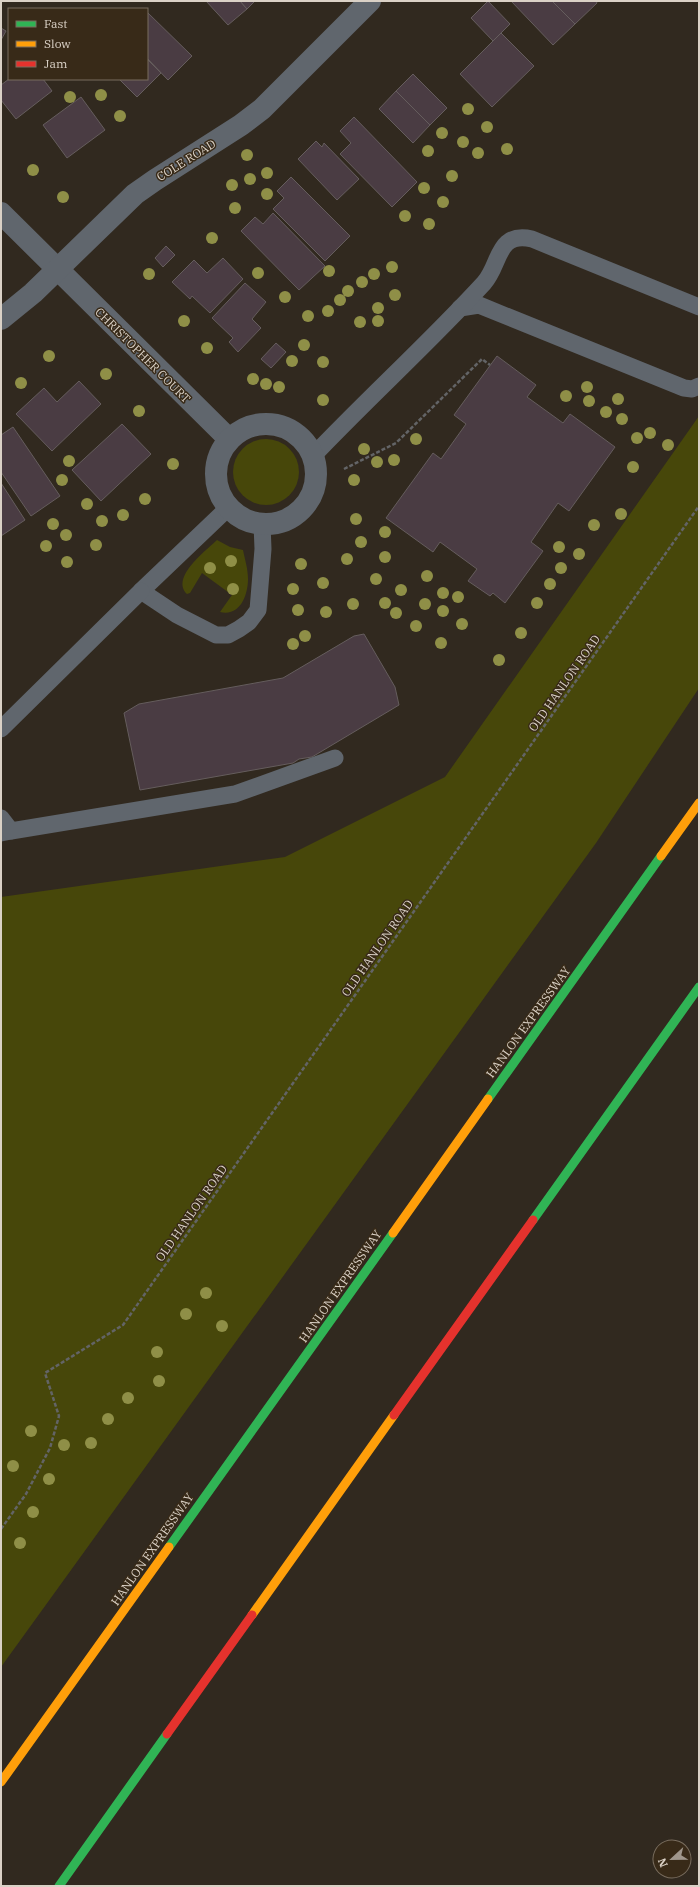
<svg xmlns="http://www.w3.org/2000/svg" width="700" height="1887" font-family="'IBM Plex Serif',serif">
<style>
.green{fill:#47470a}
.building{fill:#4a3c43;stroke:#655d5d}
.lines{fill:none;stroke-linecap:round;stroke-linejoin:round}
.path{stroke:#636466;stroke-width:2.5;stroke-dasharray:4 2;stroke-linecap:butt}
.lane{stroke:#60666d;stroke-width:17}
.street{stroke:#60666d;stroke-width:22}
.fast{stroke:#30b455;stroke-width:9}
.slow{stroke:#ff9f0a;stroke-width:9}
.jam{stroke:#e5322d;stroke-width:9}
.tree{fill:#8f8f47}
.labels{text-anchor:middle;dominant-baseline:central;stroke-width:3;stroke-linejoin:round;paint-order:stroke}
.street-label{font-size:12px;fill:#dad1c6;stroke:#382a18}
</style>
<rect width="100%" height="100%" fill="#31291f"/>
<g class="green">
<polygon points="699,416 699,688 596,843 1,1667 1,897 285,857 445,777"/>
<circle cx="266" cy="472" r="33"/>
<path d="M 217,540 L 230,547 L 243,550 C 245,560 248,569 248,579 C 248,595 240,617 220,612 L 232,595 L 202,573 L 190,593 L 187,594 C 170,577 207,550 217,540 Z"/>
</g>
<g class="building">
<polygon points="206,1 240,1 247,9 228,25"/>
<polygon points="240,1 255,1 247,9"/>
<polygon points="488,1 510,24 493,41 471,18"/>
<polygon points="511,1 552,1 575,24 553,45"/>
<polygon points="552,1 596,1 597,3 575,24"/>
<polygon points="147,12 192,56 168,80 147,58"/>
<polygon points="1,28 6,31 1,40"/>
<polygon points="501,33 534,66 492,107 460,74"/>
<polygon points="147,59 161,73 137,97 119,79 147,79"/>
<polygon points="413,74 447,108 430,125 396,91"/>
<polygon points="9,79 43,79 52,91 16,119 1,100 1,85"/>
<polygon points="396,91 430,125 413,143 379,109"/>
<polygon points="81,97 105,130 67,158 43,125"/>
<polygon points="354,117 417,182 392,207 340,154 351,143 340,131"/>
<polygon points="316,141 322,147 324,143 359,179 337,200 298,159"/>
<polygon points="291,177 350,236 325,261 273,209 284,198 277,191"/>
<polygon points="273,213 325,266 299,290 241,231 255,217 263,224"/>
<polygon points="166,246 175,255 163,267 155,258"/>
<polygon points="223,258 243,279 210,313 192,296 190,299 172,282 194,260 207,273"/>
<polygon points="245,283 266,302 252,319 261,328 238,352 229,342 233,338 212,318"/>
<polygon points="276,343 286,352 271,368 261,359"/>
<polygon points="497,356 536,385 527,397 563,423 570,414 615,447 569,511 558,503 531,542 543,551 505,603 493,593 490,596 468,581 477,569 440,542 433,552 386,518 433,453 441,459 466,424 454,415"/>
<polygon points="79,381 101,404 52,451 16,414 44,388 57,402"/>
<polygon points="122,424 151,454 101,501 72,470"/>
<polygon points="13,427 60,496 31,516 1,472 1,435"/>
<polygon points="1,483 25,520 1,536"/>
<polygon points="364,634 395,687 399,705 312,757 299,759 293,763 140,790 124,713 139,704 283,678 354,636"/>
</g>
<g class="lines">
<g class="path">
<polyline points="344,469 396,443 482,359 490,365"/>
<polyline points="1,1529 26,1494 50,1448 59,1416 45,1373 123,1325 699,506"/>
</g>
<g class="lane">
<polyline points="460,308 479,305 684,388 692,389 699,386"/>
<path d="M 313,456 C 369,397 429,343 484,283 C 501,264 496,231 532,239 L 699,307"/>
<polyline points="229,507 141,591 177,615 216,635 228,635 239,629 249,622 258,610 263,549 262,524"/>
<polyline points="1,729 141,591"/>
<polyline points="1,818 11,831 1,833"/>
<polyline points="11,831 235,794 335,758"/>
</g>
<g class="street">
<polyline points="1,213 229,439"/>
<polyline points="1,319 33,293 135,194 155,180 241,125 262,109 370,1"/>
<circle cx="266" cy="474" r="50"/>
</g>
<g class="fast">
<polyline points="488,1099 661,856"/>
<polyline points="533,1220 699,987"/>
<polyline points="169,1547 393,1233"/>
<polyline points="59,1886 167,1734"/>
</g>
<g class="slow">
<polyline points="661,856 699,803"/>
<polyline points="393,1233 488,1099"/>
<polyline points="252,1615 394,1415"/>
<polyline points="1,1782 169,1547"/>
</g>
<g class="jam">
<polyline points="394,1415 533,1220"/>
<polyline points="167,1734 252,1615"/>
</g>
</g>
<g class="tree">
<circle cx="101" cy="95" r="6"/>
<circle cx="70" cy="97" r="6"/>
<circle cx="468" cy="109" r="6"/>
<circle cx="120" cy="116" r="6"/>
<circle cx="487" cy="127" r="6"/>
<circle cx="442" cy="133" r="6"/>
<circle cx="463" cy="142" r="6"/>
<circle cx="507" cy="149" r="6"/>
<circle cx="428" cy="151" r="6"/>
<circle cx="478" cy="153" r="6"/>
<circle cx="247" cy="155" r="6"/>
<circle cx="33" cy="170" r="6"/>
<circle cx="267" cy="173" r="6"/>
<circle cx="452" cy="176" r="6"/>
<circle cx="250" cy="179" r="6"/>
<circle cx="232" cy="185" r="6"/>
<circle cx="424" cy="188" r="6"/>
<circle cx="267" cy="194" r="6"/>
<circle cx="63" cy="197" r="6"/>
<circle cx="443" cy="202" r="6"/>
<circle cx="235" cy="208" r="6"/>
<circle cx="405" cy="216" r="6"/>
<circle cx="429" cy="224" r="6"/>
<circle cx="212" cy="238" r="6"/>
<circle cx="392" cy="267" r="6"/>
<circle cx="329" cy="271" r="6"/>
<circle cx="258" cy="273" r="6"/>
<circle cx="149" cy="274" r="6"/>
<circle cx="374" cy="274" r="6"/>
<circle cx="362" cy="282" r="6"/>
<circle cx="348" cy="291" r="6"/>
<circle cx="395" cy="295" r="6"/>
<circle cx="285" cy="297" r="6"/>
<circle cx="340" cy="300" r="6"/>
<circle cx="378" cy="308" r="6"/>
<circle cx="328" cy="311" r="6"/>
<circle cx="308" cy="316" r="6"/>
<circle cx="184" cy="321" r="6"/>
<circle cx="378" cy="321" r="6"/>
<circle cx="360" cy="322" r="6"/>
<circle cx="304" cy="345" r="6"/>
<circle cx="207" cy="348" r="6"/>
<circle cx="49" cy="356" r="6"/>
<circle cx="292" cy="361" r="6"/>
<circle cx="323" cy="362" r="6"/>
<circle cx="106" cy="374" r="6"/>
<circle cx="253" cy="379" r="6"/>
<circle cx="21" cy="383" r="6"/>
<circle cx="266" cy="384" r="6"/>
<circle cx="279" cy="387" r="6"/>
<circle cx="587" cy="387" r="6"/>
<circle cx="566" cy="396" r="6"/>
<circle cx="618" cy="399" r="6"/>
<circle cx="323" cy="400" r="6"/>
<circle cx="589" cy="401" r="6"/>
<circle cx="139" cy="411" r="6"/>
<circle cx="606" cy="412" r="6"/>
<circle cx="622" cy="419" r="6"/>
<circle cx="650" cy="433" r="6"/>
<circle cx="637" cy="438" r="6"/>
<circle cx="416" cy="439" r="6"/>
<circle cx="668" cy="445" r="6"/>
<circle cx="364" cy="449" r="6"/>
<circle cx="394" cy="460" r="6"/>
<circle cx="69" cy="461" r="6"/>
<circle cx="377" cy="462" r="6"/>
<circle cx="173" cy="464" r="6"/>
<circle cx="633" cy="467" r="6"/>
<circle cx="62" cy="480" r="6"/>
<circle cx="354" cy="480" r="6"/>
<circle cx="145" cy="499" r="6"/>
<circle cx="87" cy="504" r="6"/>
<circle cx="621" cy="514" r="6"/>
<circle cx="123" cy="515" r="6"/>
<circle cx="356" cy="519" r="6"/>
<circle cx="102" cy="521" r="6"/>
<circle cx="53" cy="524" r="6"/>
<circle cx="594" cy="525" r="6"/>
<circle cx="385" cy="532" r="6"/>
<circle cx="66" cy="535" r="6"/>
<circle cx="361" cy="542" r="6"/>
<circle cx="96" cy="545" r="6"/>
<circle cx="46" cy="546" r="6"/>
<circle cx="559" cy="547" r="6"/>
<circle cx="579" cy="554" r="6"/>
<circle cx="385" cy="557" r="6"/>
<circle cx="347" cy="559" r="6"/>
<circle cx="231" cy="561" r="6"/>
<circle cx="67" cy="562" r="6"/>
<circle cx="301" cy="564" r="6"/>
<circle cx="210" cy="568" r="6"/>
<circle cx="561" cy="568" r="6"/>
<circle cx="427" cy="576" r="6"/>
<circle cx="376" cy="579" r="6"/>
<circle cx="323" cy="583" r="6"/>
<circle cx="550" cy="584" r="6"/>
<circle cx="233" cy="589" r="6"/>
<circle cx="293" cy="589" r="6"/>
<circle cx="401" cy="590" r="6"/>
<circle cx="443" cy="593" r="6"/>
<circle cx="458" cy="597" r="6"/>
<circle cx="385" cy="603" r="6"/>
<circle cx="537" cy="603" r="6"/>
<circle cx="353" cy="604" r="6"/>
<circle cx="425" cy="604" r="6"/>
<circle cx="298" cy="610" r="6"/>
<circle cx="443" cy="611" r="6"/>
<circle cx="326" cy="612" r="6"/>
<circle cx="396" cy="613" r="6"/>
<circle cx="462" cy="624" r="6"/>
<circle cx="416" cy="626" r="6"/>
<circle cx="521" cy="633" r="6"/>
<circle cx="305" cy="636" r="6"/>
<circle cx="441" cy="643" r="6"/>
<circle cx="293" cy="644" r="6"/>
<circle cx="499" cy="660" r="6"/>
<circle cx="206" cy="1293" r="6"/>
<circle cx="186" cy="1314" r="6"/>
<circle cx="222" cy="1326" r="6"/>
<circle cx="157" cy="1352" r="6"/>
<circle cx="159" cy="1381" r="6"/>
<circle cx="128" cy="1398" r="6"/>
<circle cx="108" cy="1419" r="6"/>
<circle cx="31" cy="1431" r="6"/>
<circle cx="91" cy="1443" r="6"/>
<circle cx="64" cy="1445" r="6"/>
<circle cx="13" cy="1466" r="6"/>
<circle cx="49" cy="1479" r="6"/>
<circle cx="33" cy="1512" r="6"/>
<circle cx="20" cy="1543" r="6"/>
</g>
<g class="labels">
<g class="street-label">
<text transform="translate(186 160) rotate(-32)">COLE ROAD</text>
<text transform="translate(143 355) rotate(45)">CHRISTOPHER COURT</text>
<text transform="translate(564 683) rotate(-55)">OLD HANLON ROAD</text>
<text transform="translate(377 948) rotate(-55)">OLD HANLON ROAD</text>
<text transform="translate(528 1022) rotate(-54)">HANLON EXPRESSWAY</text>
<text transform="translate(191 1213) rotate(-55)">OLD HANLON ROAD</text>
<text transform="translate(340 1286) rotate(-55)">HANLON EXPRESSWAY</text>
<text transform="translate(152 1549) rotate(-55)">HANLON EXPRESSWAY</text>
</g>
</g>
<rect width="700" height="1887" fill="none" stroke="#dad1c6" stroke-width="4"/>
<rect x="8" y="8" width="140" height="72" fill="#382a18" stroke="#796d5e"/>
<rect x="16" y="21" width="20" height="6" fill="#30b455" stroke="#796d5e"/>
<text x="44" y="28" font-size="12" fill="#dad1c6">Fast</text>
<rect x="16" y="41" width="20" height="6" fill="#ff9f0a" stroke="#796d5e"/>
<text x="44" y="48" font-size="12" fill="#dad1c6">Slow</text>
<rect x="16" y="61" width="20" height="6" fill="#e5322d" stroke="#796d5e"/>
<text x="44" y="68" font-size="12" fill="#dad1c6">Jam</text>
<g transform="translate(672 1859) rotate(248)"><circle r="19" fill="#382a18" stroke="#796d5e"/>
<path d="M0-3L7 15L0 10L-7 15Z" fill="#9f968c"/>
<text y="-6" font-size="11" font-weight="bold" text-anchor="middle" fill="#dad1c6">N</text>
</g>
</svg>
